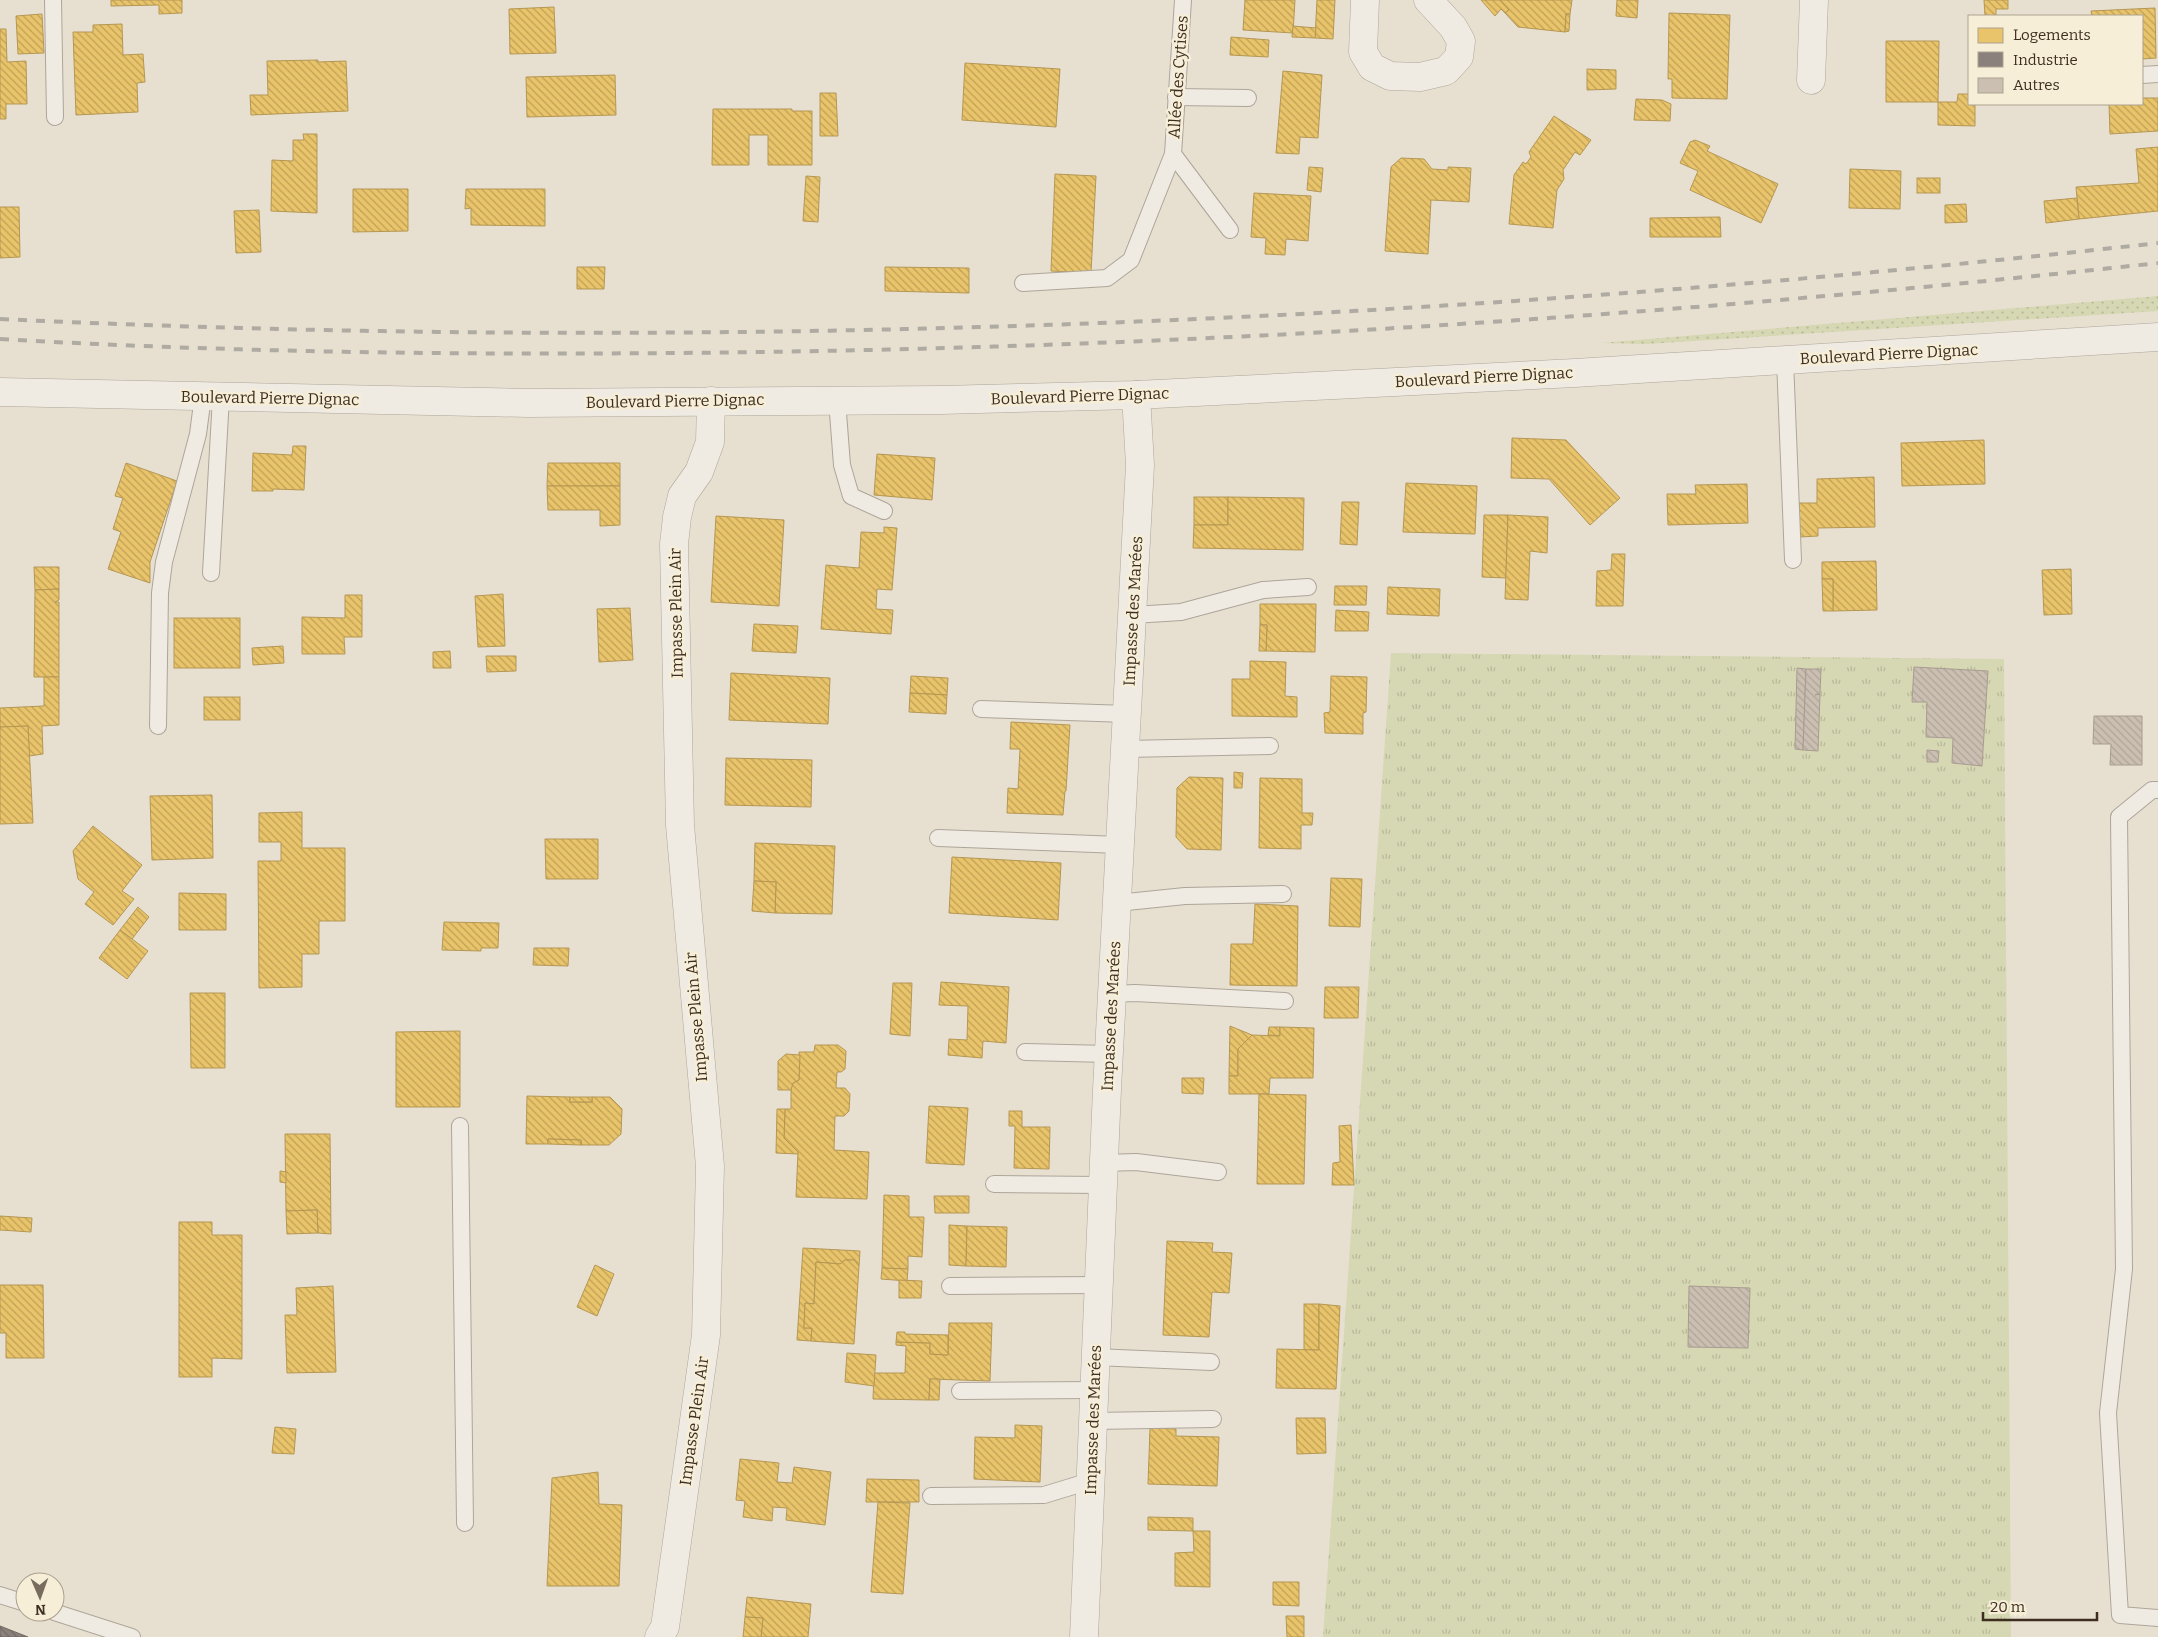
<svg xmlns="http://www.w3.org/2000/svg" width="2158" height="1637" font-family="Bitter,serif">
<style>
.grass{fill:url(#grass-dots)}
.park{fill:url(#park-tufts)}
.homes{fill:url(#homes-back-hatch);stroke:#b59754}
.industry{fill:url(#industry-back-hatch);stroke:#736860}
.building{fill:url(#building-back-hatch);stroke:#a89c90}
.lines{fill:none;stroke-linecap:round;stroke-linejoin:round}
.lane-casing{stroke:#ada599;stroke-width:18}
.street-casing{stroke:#ada599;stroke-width:29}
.lane{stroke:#efebe3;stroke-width:16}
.street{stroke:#efebe3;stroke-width:28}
.rail{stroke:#afaaa2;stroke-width:4;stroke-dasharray:9 9;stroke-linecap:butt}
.labels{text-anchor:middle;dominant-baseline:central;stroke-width:5;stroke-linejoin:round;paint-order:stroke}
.street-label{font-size:16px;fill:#3d2e20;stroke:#f7eed8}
</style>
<defs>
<pattern id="grass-dots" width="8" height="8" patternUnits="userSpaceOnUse" patternTransform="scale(1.25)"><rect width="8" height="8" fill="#d6d7b3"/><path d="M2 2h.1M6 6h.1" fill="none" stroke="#b9b99a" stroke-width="1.8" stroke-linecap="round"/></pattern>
<pattern id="park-tufts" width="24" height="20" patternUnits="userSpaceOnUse" patternTransform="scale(1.25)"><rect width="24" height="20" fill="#d6d7b3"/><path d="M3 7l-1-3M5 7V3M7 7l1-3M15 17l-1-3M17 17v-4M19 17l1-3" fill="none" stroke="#b9b99a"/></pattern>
<pattern id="homes-back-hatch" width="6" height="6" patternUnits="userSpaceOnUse" patternTransform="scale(1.25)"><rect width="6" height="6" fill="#e9c46a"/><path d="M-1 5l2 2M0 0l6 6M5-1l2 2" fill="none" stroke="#bea057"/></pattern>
<pattern id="industry-back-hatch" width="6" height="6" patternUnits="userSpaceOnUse" patternTransform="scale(1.25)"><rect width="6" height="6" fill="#8a817c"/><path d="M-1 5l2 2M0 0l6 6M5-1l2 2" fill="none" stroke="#726a65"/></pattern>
<pattern id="building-back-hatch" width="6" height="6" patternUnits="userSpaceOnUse" patternTransform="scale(1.25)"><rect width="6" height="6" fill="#cbbfb2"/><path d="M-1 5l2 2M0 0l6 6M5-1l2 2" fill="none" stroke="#afa499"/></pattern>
</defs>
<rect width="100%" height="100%" fill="#e7e0d1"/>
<polygon class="grass" points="2158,296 2158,311 1647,344 1601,343"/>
<polygon class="park" points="1391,653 2004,659 2011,1637 1323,1637"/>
<g class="homes">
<polygon points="111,0 182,0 182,13 159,14 159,5 111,6"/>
<polygon points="1245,0 1295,0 1293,33 1243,30"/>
<polygon points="1317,0 1335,0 1333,39 1315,38"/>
<polygon points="1481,0 1500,0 1509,10 1505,13 1501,9 1495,16"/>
<polygon points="1500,0 1572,0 1570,14 1566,14 1565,32 1518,27 1505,13 1509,10"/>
<polygon points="1617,0 1638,0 1637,18 1616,16"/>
<polygon points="1984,0 2008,0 2008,9 1996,9 1996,16 1985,16"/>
<polygon points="554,7 556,53 510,54 509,9"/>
<polygon points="2155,8 2156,58 2142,59 2142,16 2092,16 2091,11"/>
<polygon points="1669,13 1730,15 1727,99 1672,98 1672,79 1668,79"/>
<polygon points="42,14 44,53 18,54 16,16"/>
<polygon points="1566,14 1570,14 1569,31 1565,32"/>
<polygon points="122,24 123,55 143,54 145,82 137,83 138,112 76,115 73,32 93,32 93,25"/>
<polygon points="1293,26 1316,28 1315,38 1292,37"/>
<polygon points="0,29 6,29 7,62 26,61 27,104 6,104 6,119 0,119"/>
<polygon points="1231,37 1269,40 1268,57 1230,55"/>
<polygon points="1886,41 1939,41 1938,102 1886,102"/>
<polygon points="318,60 318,62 346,61 348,111 251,115 250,95 268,95 267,61"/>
<polygon points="965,63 1060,69 1056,127 962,120"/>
<polygon points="1587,69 1616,70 1616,89 1587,90"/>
<polygon points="1283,71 1322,75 1318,138 1300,137 1299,154 1276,153"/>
<polygon points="615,75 616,115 527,117 526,77"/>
<polygon points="820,93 836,93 838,136 820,136"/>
<polygon points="1958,94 1969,94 1969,104 1975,104 1975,126 1938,125 1938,102 1957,102"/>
<polygon points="2142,98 2158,98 2158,131 2110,134 2109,104 2142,104"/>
<polygon points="1636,99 1662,100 1671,104 1670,121 1634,120"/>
<polygon points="713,109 792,109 792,111 812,111 812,165 768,165 768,135 749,135 749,165 712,165"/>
<polygon points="1554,116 1591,140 1580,155 1575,152 1563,170 1564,179 1557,190 1553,228 1509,224 1514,175 1523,162 1526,164 1531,157 1529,152"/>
<polygon points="303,134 317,134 317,213 271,211 272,160 293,161 293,140 304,140"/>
<polygon points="1695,140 1710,146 1707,151 1778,184 1761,223 1690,190 1698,171 1680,163 1690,142"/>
<polygon points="2158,147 2158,211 2079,219 2076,187 2139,183 2136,149"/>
<polygon points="1401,158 1424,159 1432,169 1448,170 1448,167 1471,168 1469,202 1431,200 1428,254 1385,251 1391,167"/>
<polygon points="1309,167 1323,168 1321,192 1307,190"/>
<polygon points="1850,169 1901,171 1900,209 1849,208"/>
<polygon points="1055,174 1096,176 1091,273 1051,271"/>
<polygon points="806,176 820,177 818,222 803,221"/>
<rect x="1917" y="178" width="23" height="15"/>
<polygon points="353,189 408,189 408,231 353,232"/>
<polygon points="466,189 545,189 545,226 471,225 471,208 465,209"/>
<polygon points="1254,193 1311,196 1308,241 1286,239 1285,255 1265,254 1266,238 1251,237"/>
<polygon points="2077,198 2079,219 2046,223 2044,201"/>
<polygon points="1966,204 1967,222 1945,223 1945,205"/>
<polygon points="0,207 19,207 20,257 0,258"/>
<polygon points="259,210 261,252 236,253 234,211"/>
<polygon points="1720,217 1721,237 1650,237 1650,218"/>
<polygon points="577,267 605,267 604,289 577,289"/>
<polygon points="885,267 969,268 969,293 885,291"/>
<polygon points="1512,438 1566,440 1620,498 1590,525 1549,479 1511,478"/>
<polygon points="1984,440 1985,484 1902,486 1901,443"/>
<polygon points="293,446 306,446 304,490 273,489 273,491 252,491 253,453 292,455"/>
<polygon points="877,454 935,458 932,500 874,495"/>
<polygon points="126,463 177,481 150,562 150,583 108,569 121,532 113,529 123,498 115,496"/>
<polygon points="548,463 620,463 620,486 547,486"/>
<polygon points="1874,477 1875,527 1818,528 1818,536 1800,537 1799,503 1817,503 1817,479"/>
<polygon points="1406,483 1477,486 1475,534 1403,532"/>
<polygon points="1747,484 1748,523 1668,525 1667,494 1696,494 1695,485"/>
<polygon points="547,486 620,486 620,525 600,526 600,510 548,510"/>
<rect x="1194" y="497" width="34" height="28"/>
<polygon points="1228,497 1304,498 1303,550 1193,548 1194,525 1228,525"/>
<polygon points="1342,502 1359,502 1357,545 1340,544"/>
<polygon points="1484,515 1508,515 1506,578 1482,577"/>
<polygon points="1508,515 1548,517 1547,553 1530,551 1528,600 1505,599"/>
<polygon points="716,516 784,520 779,606 711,602"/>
<polygon points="884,527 897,528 892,590 877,589 876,609 893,610 891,634 821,629 826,565 859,568 861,532 884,533"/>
<polygon points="1612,554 1625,554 1623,606 1596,606 1597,571 1611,570"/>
<polygon points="1876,561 1877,610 1833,611 1833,579 1822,579 1822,562"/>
<polygon points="34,567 59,567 59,589 35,590"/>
<polygon points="2071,569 2072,614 2044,615 2042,570"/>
<polygon points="1822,579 1833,579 1833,611 1823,611"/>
<polygon points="1335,586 1367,586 1366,605 1334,605"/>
<polygon points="1388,587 1440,589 1439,616 1387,614"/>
<polygon points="59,589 59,600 55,602 59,602 59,677 34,677 35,590"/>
<polygon points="503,594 505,646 478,647 475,596"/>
<polygon points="345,595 362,595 362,637 344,637 345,654 302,654 302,617 345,618"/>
<polygon points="1260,604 1316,604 1315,652 1266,651 1267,625 1260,625"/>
<polygon points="630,608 633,660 599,662 597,609"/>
<polygon points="1336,610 1369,612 1368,631 1335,631"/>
<rect x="174" y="618" width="66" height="50"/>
<polygon points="754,624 798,626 796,653 752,651"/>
<polygon points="1260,625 1267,625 1266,651 1259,651"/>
<polygon points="283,646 284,663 253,665 252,648"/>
<polygon points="450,651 451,668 433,668 433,652"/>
<polygon points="486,656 516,656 516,671 487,672"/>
<polygon points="1250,661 1286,662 1285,696 1297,697 1297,717 1232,716 1232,679 1250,679"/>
<polygon points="731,673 830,678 828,724 729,720"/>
<polygon points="911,676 948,678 947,695 910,693"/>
<polygon points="1331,676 1367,677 1366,712 1363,713 1363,734 1325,733 1324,713 1330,712"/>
<polygon points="44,677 59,677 59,725 42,726 43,754 29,756 28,726 0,727 0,708 44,706"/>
<polygon points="910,693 947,695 946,714 909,712"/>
<rect x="204" y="697" width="36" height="23"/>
<polygon points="1011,722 1070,725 1066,791 1065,791 1063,815 1007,813 1008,788 1018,789 1020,749 1010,749"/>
<polygon points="28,726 33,823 0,824 0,727"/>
<polygon points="726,758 812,760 811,807 725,805"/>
<polygon points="1234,772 1243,773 1242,788 1234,788"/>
<polygon points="1189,777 1223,778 1221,850 1187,849 1176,837 1177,788"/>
<polygon points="1260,778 1302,779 1302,813 1313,813 1312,825 1301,825 1301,849 1259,848"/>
<polygon points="212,795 213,858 152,860 150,796"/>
<polygon points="302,812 302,848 345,848 345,921 319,921 319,954 302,954 302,987 259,988 258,861 281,861 281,842 259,842 259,813"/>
<polygon points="93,826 142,865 122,891 134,899 113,925 85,904 94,892 78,879 73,851"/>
<polygon points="545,839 598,839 598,879 546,879"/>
<polygon points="755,843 835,846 832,914 775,913 776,882 754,881"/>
<polygon points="952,857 1061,863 1058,920 949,913"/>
<polygon points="1331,878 1362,879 1360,927 1329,926"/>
<polygon points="754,881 776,882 775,913 752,911"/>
<polygon points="179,893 226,894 226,930 179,930"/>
<polygon points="1255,904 1298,906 1297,986 1230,985 1231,944 1253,944"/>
<polygon points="138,907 149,917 132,939 120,930"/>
<polygon points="444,922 499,923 498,948 481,948 481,951 442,950"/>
<polygon points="120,930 148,951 127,979 99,958"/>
<polygon points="534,948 569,948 568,966 533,965"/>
<polygon points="941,982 1009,987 1006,1043 983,1041 982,1058 948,1055 949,1039 967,1040 968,1006 939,1005"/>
<polygon points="893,983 912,983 910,1036 890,1034"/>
<polygon points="1325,987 1359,987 1358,1018 1324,1018"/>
<polygon points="190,993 225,993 225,1068 191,1068"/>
<polygon points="1230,1026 1252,1035 1238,1049 1238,1076 1229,1076"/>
<polygon points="1269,1027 1280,1027 1280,1036 1268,1035"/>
<polygon points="1280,1027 1314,1028 1313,1078 1270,1078 1269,1094 1229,1094 1229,1076 1238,1076 1238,1049 1252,1035 1280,1036"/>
<polygon points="460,1031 460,1107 396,1107 396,1032"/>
<polygon points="815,1045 838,1045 846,1051 845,1069 841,1072 837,1072 836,1088 845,1088 850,1094 849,1111 844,1116 835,1116 834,1150 869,1152 867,1199 796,1197 798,1152 784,1138 785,1109 791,1109 791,1088 793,1083 799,1080 799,1052 814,1052"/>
<polygon points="786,1054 800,1055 799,1080 793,1083 791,1090 778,1090 778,1061"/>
<polygon points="1182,1078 1204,1078 1203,1094 1182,1093"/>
<polygon points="1259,1094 1306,1095 1304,1184 1257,1184"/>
<polygon points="527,1096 570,1097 570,1102 592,1102 592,1097 610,1097 622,1109 621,1134 609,1145 581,1145 581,1140 548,1139 548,1144 526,1144"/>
<rect x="570" y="1097" width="22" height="5"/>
<polygon points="929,1106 968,1108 964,1165 926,1163"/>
<polygon points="777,1109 785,1109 784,1138 798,1152 798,1154 776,1153"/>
<polygon points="1009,1111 1022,1111 1022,1127 1050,1127 1049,1169 1014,1168 1015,1126 1009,1126"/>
<polygon points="1351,1125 1354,1185 1332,1185 1333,1163 1340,1162 1339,1126"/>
<polygon points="285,1134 330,1134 331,1234 318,1233 317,1210 286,1211"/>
<polygon points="548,1139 581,1140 581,1145 548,1144"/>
<polygon points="280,1171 286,1172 286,1183 280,1182"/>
<polygon points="884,1195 909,1196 909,1217 924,1217 922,1257 908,1256 908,1269 882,1268"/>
<polygon points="934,1196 969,1196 969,1213 935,1213"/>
<polygon points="317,1210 318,1233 287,1234 286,1211"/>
<polygon points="0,1216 32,1218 31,1232 0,1230"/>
<polygon points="179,1222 212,1222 212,1235 242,1235 242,1359 212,1358 212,1377 179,1377"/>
<polygon points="949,1225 967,1226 966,1266 949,1265"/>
<polygon points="967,1226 1007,1227 1006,1267 966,1266"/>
<polygon points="1167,1241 1213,1243 1212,1252 1232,1253 1229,1293 1212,1292 1209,1337 1163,1335"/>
<polygon points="803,1248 860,1251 859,1266 854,1260 845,1260 840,1264 816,1262 814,1304 805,1303 804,1328 812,1328 811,1341 797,1340"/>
<polygon points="845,1260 854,1260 859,1266 854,1344 811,1341 812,1328 804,1328 805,1303 814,1304 816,1262 840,1264"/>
<polygon points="595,1265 614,1274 597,1316 577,1307"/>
<polygon points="882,1268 908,1269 907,1281 881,1279"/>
<polygon points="899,1280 922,1281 921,1298 899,1298"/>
<polygon points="0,1285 43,1285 44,1358 6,1358 6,1333 0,1333"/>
<polygon points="333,1286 336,1372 287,1373 285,1315 297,1315 296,1288"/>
<rect x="1304" y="1304" width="15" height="46"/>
<polygon points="1319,1304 1340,1306 1336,1389 1276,1388 1277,1349 1319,1350"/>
<polygon points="949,1323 992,1323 990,1381 930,1379 929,1400 873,1399 874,1373 905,1373 906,1346 896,1345 896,1342 930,1343 930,1354 948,1355"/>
<polygon points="897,1332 905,1332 905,1334 948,1335 948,1355 930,1354 930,1343 896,1342"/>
<polygon points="847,1353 876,1355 874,1386 845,1382"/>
<polygon points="930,1379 940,1379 939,1400 929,1400"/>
<polygon points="1296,1418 1325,1418 1326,1453 1297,1454"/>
<polygon points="1015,1425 1042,1426 1040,1482 974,1479 975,1437 1015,1438"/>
<polygon points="275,1427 296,1429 294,1454 272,1453"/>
<polygon points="1150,1428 1176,1429 1176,1436 1219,1437 1217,1486 1148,1484"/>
<polygon points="740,1459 779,1463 777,1482 792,1483 794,1467 831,1472 825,1525 786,1520 787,1508 773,1507 772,1521 743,1517 745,1501 736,1500"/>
<polygon points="598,1472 599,1504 622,1505 619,1586 547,1586 552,1478"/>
<polygon points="867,1479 919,1480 919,1502 866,1502"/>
<polygon points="878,1502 910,1503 903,1594 871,1592"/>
<polygon points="1148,1517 1193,1518 1193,1531 1148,1530"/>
<polygon points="1193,1531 1210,1531 1210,1587 1175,1586 1175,1553 1194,1552"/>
<polygon points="1273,1582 1299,1582 1299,1606 1273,1605"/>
<polygon points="747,1597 811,1604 808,1637 761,1637 763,1618 745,1617"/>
<polygon points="1286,1616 1304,1616 1304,1637 1287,1637"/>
<polygon points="745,1617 763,1618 761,1637 743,1637"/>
</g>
<polygon class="industry" points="0,1626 28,1637 0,1637"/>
<g class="building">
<polygon points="1914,667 1988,671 1982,766 1952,763 1953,738 1926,737 1927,702 1912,702"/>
<polygon points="1797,668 1806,669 1803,750 1795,749"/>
<polygon points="1806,669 1821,669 1820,693 1815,695 1820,694 1818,751 1803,750"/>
<polygon points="2094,716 2142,716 2142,765 2110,765 2111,744 2093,744"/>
<polygon points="1927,750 1939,751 1938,762 1927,762"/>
<polygon points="1689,1286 1750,1288 1748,1348 1688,1347"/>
</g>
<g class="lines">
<defs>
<g id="lane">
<polyline points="53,0 55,117"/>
<polyline points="2142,75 2158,74"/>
<polyline points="1176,97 1248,98"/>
<polyline points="1173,154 1230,230"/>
<polyline points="1023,283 1107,278 1131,260 1173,154 1183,0"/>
<polyline points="1785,360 1793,560"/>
<polyline points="837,400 842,465 851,496 884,511"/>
<polyline points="211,573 221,397"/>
<polyline points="1133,615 1181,612 1263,590 1308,587"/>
<polyline points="981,709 1127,714"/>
<polyline points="158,726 160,593 164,562 198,434 203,396"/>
<polyline points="1125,749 1270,746"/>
<polyline points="2158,790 2152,790 2119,817 2124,1269 2108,1413 2120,1615 2158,1618"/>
<polyline points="938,838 1120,845"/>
<polyline points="1117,903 1185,896 1283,894"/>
<polyline points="1112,994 1135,993 1285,1001"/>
<polyline points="1025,1052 1109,1054"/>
<polyline points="460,1126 465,1523"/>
<polyline points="1103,1163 1136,1162 1218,1172"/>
<polyline points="994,1184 1102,1185"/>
<polyline points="950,1286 1099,1285"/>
<polyline points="1095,1357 1211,1362"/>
<polyline points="960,1391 1094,1390"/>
<polyline points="1093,1421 1213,1419"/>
<polyline points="931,1496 1044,1495 1090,1481"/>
<polyline points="0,1595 25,1603"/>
<polyline points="54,1612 132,1637"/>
</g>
<g id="street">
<polyline points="1365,0 1363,52 1372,67 1390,76 1420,77 1446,71 1459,57 1461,41 1453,27 1428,0"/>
<polyline points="1811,80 1814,0"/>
<polyline points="0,392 528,403 941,400 1136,395 1575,373 2158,337"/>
<polyline points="659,1637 665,1627 706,1335 710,1166 680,825 674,544 677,517 682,496 699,472 710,442 711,401"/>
<polyline points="1084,1637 1107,1089 1140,465 1136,395"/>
</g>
</defs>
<use href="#lane" class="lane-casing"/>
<use href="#street" class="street-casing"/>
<use href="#lane" class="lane"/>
<use href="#street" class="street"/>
<g class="rail">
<path d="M 0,319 C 720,353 1442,323 2158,243"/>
<path d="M 0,339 C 224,352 449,355 673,353 C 1169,349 1665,317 2158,263"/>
</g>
</g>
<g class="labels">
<g class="street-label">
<text transform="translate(1178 77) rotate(-86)">Allée des Cytises</text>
<text transform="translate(1889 354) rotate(-3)">Boulevard Pierre Dignac</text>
<text transform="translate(1484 377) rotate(-3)">Boulevard Pierre Dignac</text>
<text transform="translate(1080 396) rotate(-2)">Boulevard Pierre Dignac</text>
<text transform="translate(270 398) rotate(1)">Boulevard Pierre Dignac</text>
<text transform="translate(675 401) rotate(-1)">Boulevard Pierre Dignac</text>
<text transform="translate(1133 611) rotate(-87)">Impasse des Marées</text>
<text transform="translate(676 613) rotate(-91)">Impasse Plein Air</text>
<text transform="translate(1111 1016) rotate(-87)">Impasse des Marées</text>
<text transform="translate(696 1017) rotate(-95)">Impasse Plein Air</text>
<text transform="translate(1093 1420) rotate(-88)">Impasse des Marées</text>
<text transform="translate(694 1421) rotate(-82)">Impasse Plein Air</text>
</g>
</g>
<rect x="1968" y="15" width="175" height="90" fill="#f7eed8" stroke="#ada18e"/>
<rect x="1978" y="28" width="25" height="15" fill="#e9c46a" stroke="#ada18e"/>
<text x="2013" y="40" font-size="15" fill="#3d2e20">Logements</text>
<rect x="1978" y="52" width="25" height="15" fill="#8a817c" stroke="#ada18e"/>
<text x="2013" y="65" font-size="15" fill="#3d2e20">Industrie</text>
<rect x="1978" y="78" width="25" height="15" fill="#cbbfb2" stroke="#ada18e"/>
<text x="2013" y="90" font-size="15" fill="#3d2e20">Autres</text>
<g transform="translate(40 1597) rotate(178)"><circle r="24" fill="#f7eed8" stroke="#ada18e"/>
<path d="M0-4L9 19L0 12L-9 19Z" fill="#786c5e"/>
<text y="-8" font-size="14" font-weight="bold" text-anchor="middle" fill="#3d2e20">N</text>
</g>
<path d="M1983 1612v8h114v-8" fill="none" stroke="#3d2e20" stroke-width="2.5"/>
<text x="1990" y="1612" font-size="15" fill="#3d2e20" stroke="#f7eed8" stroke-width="4" paint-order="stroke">20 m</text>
</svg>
